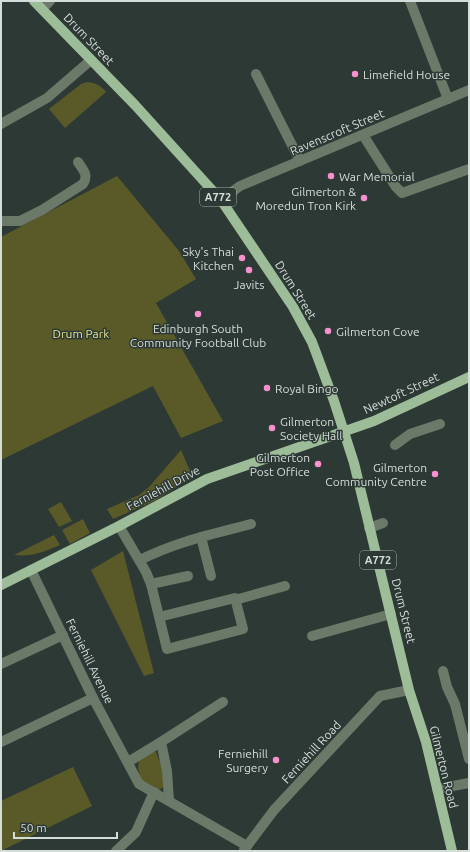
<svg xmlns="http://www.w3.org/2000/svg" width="470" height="852" font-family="Ubuntu,sans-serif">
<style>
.green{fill:#5a5928}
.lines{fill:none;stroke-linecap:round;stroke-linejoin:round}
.minor{stroke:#6a7968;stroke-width:10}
.major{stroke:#9dbc98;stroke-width:10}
.poi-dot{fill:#f790ce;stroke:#2d3935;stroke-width:1.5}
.labels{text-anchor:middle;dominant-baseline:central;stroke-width:3;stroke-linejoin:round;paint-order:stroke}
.shield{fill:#2d3935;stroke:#a3aca8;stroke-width:1}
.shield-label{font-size:11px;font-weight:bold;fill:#d5ddda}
.street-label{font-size:12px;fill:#d5ddda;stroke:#2d3935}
.poi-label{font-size:12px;fill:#d5ddda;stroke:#2d3935;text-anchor:start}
.park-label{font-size:12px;fill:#e4e392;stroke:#2d3935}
</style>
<rect width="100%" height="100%" fill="#2d3935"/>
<g class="green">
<path d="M 87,82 C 96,83 100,85 106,92 L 65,128 L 49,109 L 81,84 Z"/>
<polygon points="117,176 179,251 196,279 156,303 223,421 181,438 153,386 1,460 1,237"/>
<polygon points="181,450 193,478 184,482 154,501 113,519 107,509 139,495 149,487"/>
<polygon points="61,502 72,521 59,527 48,509"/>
<polygon points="83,519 90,533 70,544 62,530"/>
<path d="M 54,535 L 60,545 C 43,552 32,557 14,555 Z"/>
<polygon points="123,551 154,673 144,676 91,570"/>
<polygon points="149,751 156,752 162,767 164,786 157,792 143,785 138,769 139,759"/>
<polygon points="73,767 92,806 1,851 1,801"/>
</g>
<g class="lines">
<g class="minor">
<polyline points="410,1 448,99"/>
<polyline points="42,9 50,1"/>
<polyline points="256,74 300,161"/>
<polyline points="1,124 47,98 91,60"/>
<polyline points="363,135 396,187 402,193 469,169"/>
<polyline points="221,200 240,186 469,90"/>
<path d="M 1,221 L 20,221 L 42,210 L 83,184 C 89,175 83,170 78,162"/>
<polyline points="395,445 410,434 440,424"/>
<polyline points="119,526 146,572 151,584 167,649 243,629 235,598 159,617"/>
<polyline points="369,528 383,523"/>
<polyline points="201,537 211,576"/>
<path d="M 140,560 C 175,542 213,534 251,524"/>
<polyline points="31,570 93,698 139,784 247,846"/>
<polyline points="151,584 188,576"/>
<polyline points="235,600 285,586"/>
<polyline points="312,636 391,614"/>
<polyline points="1,664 63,635"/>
<polyline points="443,671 447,687 455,704 469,759"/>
<polyline points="1,742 93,698"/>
<polyline points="161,742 223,702"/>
<polyline points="128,762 161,742 167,771 169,800"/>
<polyline points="437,789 469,783"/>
<polyline points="244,850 274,810 380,696 409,690"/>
<polyline points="116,851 136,832 154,792"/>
</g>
<g class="major">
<polyline points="34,1 135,105 221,200 293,307 312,342 334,401 354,463 409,690 426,742 452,851"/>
<polyline points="1,585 119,526 207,479 374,421 469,377"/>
</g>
</g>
<g class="poi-dot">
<circle cx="355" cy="74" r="4"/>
<circle cx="331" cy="176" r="4"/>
<circle cx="364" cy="198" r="4"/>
<circle cx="242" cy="258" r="4"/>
<circle cx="249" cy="270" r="4"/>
<circle cx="198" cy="314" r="4"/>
<circle cx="328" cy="331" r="4"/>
<circle cx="267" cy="388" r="4"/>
<circle cx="272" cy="428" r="4"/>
<circle cx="318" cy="464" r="4"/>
<circle cx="435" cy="474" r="4"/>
<circle cx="276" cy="760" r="4"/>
</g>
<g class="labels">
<g class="shield">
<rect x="200" y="188" width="36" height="18" rx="3"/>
<rect x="360" y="551" width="36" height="18" rx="3"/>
</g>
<g class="shield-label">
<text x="218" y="197">A772</text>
<text x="378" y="560">A772</text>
</g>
<g class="street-label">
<text transform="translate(89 39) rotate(46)">Drum Street</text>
<text transform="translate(337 132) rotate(-23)">Ravenscroft Street</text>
<text transform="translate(296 290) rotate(58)">Drum Street</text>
<text transform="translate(401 393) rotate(-25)">Newtoft Street</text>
<text transform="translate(163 488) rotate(-28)">Ferniehill Drive</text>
<text transform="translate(404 611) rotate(76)">Drum Street</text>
<text transform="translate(90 661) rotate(64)">Ferniehill Avenue</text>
<text transform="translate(311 752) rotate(-47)">Ferniehill Road</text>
<text transform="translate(444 767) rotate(76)">Gilmerton Road</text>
</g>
<g class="poi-label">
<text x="363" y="74">Limefield House</text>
<text x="339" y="176">War Memorial</text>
<text x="356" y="191" text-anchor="end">Gilmerton &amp;<tspan x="356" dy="14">Moredun Tron Kirk</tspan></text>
<text x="234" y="251" text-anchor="end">Sky's Thai<tspan x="234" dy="14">Kitchen</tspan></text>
<text x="249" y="284" text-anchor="middle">Javits</text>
<text x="198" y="328" text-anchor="middle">Edinburgh South<tspan x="198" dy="14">Community Football Club</tspan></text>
<text x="336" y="331">Gilmerton Cove</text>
<text x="275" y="388">Royal Bingo</text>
<text x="280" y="421">Gilmerton<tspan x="280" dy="14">Society Hall</tspan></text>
<text x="310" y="457" text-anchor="end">Gilmerton<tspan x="310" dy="14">Post Office</tspan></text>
<text x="427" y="467" text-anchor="end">Gilmerton<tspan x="427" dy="14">Community Centre</tspan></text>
<text x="268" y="753" text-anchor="end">Ferniehill<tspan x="268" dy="14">Surgery</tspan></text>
</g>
<g class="park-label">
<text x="81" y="333">Drum Park</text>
</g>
</g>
<rect width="470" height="852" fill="none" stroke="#d5ddda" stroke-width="4"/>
<path d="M14 832v6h103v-6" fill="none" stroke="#d5ddda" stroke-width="2"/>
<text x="20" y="832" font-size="12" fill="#d5ddda" stroke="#2d3935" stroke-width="3" paint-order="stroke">50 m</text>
</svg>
